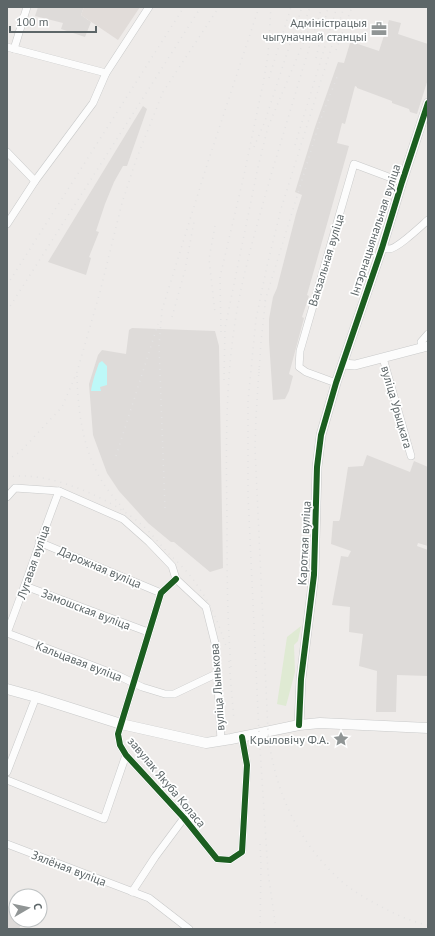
<svg xmlns="http://www.w3.org/2000/svg" width="435" height="936" font-family="'PT Sans',sans-serif">
<style>
.industrial{fill:#dedbd9}
.education{fill:#e1dcd9}
.green{fill:#dfead3}
.water{fill:#bdf8f8}
.lines{fill:none;stroke-linecap:round;stroke-linejoin:round}
.minor-casing{stroke:#c9caca;stroke-width:8}
.tertiary-casing{stroke:#c9caca;stroke-width:10}
.secondary-casing{stroke:#c9caca;stroke-width:11}
.minor{stroke:#fcfcfc;stroke-width:7}
.tertiary{stroke:#fcfcfc;stroke-width:9}
.secondary{stroke:#fcfcfc;stroke-width:10}
.rail{stroke:#e3e2e2;stroke-width:1.5;stroke-dasharray:1 5;stroke-linecap:butt}
.cycleway-casing{stroke:#fff;stroke-width:8}
.cycleway{stroke:#1b5e20;stroke-width:6}
.labels{text-anchor:middle;dominant-baseline:central;stroke-width:3.5;stroke-linejoin:round;paint-order:stroke}
.poi-label{font-size:12px;fill:#5d6668;stroke:#fff;text-anchor:end}
.street-label{font-size:12px;fill:#5d6668;stroke:#fff}
</style>
<rect width="100%" height="100%" fill="#eeebe9"/>
<g class="industrial">
<polygon points="38,7 84,7 81,15 91,22 85,37 61,29 63,23 35,16"/>
<polygon points="389,20 401,23 398,34 428,44 428,79 417,114 410,112 409,109 392,103 392,101 357,88 357,87 355,86 345,124 342,123 337,143 349,146 307,295 309,296 302,317 304,318 289,374 293,376 289,391 285,399 273,400 269,341 269,319 273,297 277,288 296,214 302,195 295,192 315,127 338,62 344,63 350,43 352,42 379,51"/>
<polygon points="143,106 147,109 127,166 123,166 114,182 105,204 96,231 99,232 89,257 91,258 86,275 48,262"/>
<polygon points="132,328 215,331 219,346 223,568 210,572 174,542 171,542 148,523 119,491 107,473 93,435 89,384 98,355 102,350 126,354 129,330"/>
<polygon points="367,455 410,472 414,461 428,467 428,546 418,543 417,546 428,550 428,676 397,675 396,712 376,712 377,671 359,666 363,634 349,632 350,607 332,605 341,556 348,557 351,551 331,544 333,521 339,521 340,519 348,467 363,466"/>
<polygon points="7,906 16,909 16,920 23,920 19,929 7,929"/>
</g>
<polygon class="education" points="84,7 140,7 118,40 81,15"/>
<polygon class="green" points="301,626 298,641 294,645 295,672 286,706 277,704 287,637"/>
<path class="water" d="M 102,361 L 107,366 L 107,385 L 100,387 L 101,391 L 91,391 C 92,383 96,371 99,363 Z"/>
<g class="lines">
<defs>
<g id="minor">
<polyline points="7,47 106,73"/>
<polyline points="14,49 27,7"/>
<polyline points="7,152 35,181"/>
<polyline points="7,224 35,181 93,103 106,73 149,7"/>
<path d="M 382,248 C 384,248 387,249 389,249 C 397,249 421,226 428,220"/>
<polyline points="422,348 421,342 428,334"/>
<polyline points="383,358 411,456"/>
<polyline points="336,383 306,372 299,367 300,351 354,164 402,182"/>
<polyline points="7,497 15,488 59,491 123,519 149,542 172,566 176,579 206,607 216,647 221,741"/>
<polyline points="39,542 161,593"/>
<polyline points="176,579 161,593 118,734 120,745 126,755 184,818 217,859 230,860 242,852 247,765 242,737"/>
<polyline points="25,586 148,632"/>
<polyline points="7,633 117,675 142,687 165,694 174,694 218,673"/>
<path d="M 7,633 C 25,586 41,538 59,491"/>
<polyline points="7,772 36,697"/>
<polyline points="7,780 104,819 126,755"/>
<polyline points="7,844 149,898 189,929"/>
<polyline points="132,892 155,857 184,818"/>
</g>
<g id="tertiary">
<polyline points="343,364 355,365 428,346"/>
<polyline points="299,725 301,679 314,575 317,467 321,435 336,383 382,248 402,182 428,103"/>
</g>
<polyline id="secondary" points="7,689 36,697 121,724 206,743 231,739 299,725 320,723 428,728"/>
</defs>
<use href="#minor" class="minor-casing"/>
<use href="#tertiary" class="tertiary-casing"/>
<use href="#secondary" class="secondary-casing"/>
<use href="#minor" class="minor"/>
<use href="#tertiary" class="tertiary"/>
<use href="#secondary" class="secondary"/>
<g class="rail">
<polyline points="301,33 310,7"/>
<polyline points="336,50 352,7"/>
<polyline points="316,58 328,7"/>
<polyline points="269,78 291,7"/>
<polyline points="295,145 337,7"/>
<polyline points="254,147 265,121 302,7"/>
<polyline points="215,226 209,259 215,313"/>
<polyline points="7,285 184,7"/>
<polyline points="265,301 320,121 337,77"/>
<polyline points="7,311 201,7"/>
<polyline points="172,317 185,270 194,222"/>
<polyline points="221,332 220,277 244,175 263,84 268,55 271,7"/>
<path d="M 259,369 L 256,417 L 255,448 L 268,731 C 273,786 296,839 337,877 C 349,889 365,898 380,906 C 395,914 411,922 428,925"/>
<polyline points="259,373 261,342 266,296"/>
<path d="M 77,376 C 78,412 83,451 103,483 C 109,492 117,501 124,510"/>
<polyline points="224,380 225,328 258,167 268,127 312,22"/>
<polyline points="116,456 158,324"/>
<polyline points="7,460 20,452 62,407 77,372 100,292 122,203 136,160 163,92 219,7"/>
<path d="M 7,477 C 48,470 111,498 142,525 C 151,533 160,544 169,554 C 180,564 191,575 199,588 C 212,606 219,625 226,646"/>
<polyline points="165,508 159,346 162,310 206,168 259,7"/>
<polyline points="229,661 234,720"/>
<path d="M 231,667 C 227,617 227,568 227,518 C 226,451 225,383 236,316 C 244,268 258,222 271,175 C 288,119 304,63 322,7"/>
<polyline points="260,929 261,866 260,843"/>
<polyline points="276,929 268,872 259,733 248,495 248,401 256,319 267,266 281,209 344,7"/>
</g>
<defs>
<g id="cycleway">
<polyline points="176,579 161,593 118,734 120,745 126,755 184,818 217,859 230,860 242,852 247,765 242,737"/>
<polyline points="299,725 301,679 314,575 317,467 321,435 336,383 382,248 402,182 428,103"/>
</g>
</defs>
<use href="#cycleway" class="cycleway-casing"/>
<use href="#cycleway" class="cycleway"/>
</g>
<defs>
<symbol id="office-bare" viewBox="-9 -9 18 18"><path d="M-6-3h4V-5.5h4V-3h4V5H-6ZM-1-4.5V-3h2v-1.5ZM-6 0V1H6V0Z" fill="#909595" stroke="#fff" stroke-width="2.5" paint-order="stroke"/></symbol>
<symbol id="sight-bare" viewBox="-9 -9 18 18"><path d="M0-6L1.8-2.2L6-1.7L2.9 1.2L3.7 5.4L0 3.3L-3.7 5.4L-2.9 1.2L-6-1.7L-1.8-2.2Z" fill="#909595" stroke="#fff" stroke-width="2.5" paint-order="stroke"/></symbol>
</defs>
<g fill-rule="evenodd">
<use href="#office-bare" x="368" y="18" width="22" height="22"/>
<use href="#sight-bare" x="330" y="728" width="22" height="22"/>
</g>
<g class="labels">
<g class="poi-label">
<text x="367" y="22">Адміністрацыя<tspan x="367" dy="14">чыгуначнай станцыі</tspan></text>
<text x="329" y="739">Крыловічу Ф.А.</text>
</g>
<g class="street-label">
<text transform="translate(375 230) rotate(-72)">Інтэрнацыянальная вуліца</text>
<text transform="translate(326 260) rotate(-73)">Вакзальная вуліца</text>
<text transform="translate(397 407) rotate(74)">вуліца Урыцкага</text>
<text transform="translate(304 543) rotate(-87)">Кароткая вуліца</text>
<text transform="translate(33 562) rotate(-71)">Лугавая вуліца</text>
<text transform="translate(100 567) rotate(23)">Дарожная вуліца</text>
<text transform="translate(86 609) rotate(21)">Замошская вуліца</text>
<text transform="translate(79 661) rotate(21)">Кальцавая вуліца</text>
<text transform="translate(217 687) rotate(-94)">вуліца Лынькова</text>
<text transform="translate(167 782) rotate(50)">завулак Якуба Коласа</text>
<text transform="translate(69 868) rotate(21)">Зялёная вуліца</text>
</g>
</g>
<rect width="435" height="936" fill="none" stroke="#5d6668" stroke-width="16"/>
<g transform="translate(28 908) rotate(81)"><circle r="19" fill="#ffffff" stroke="#bec2c3"/>
<path d="M0-3L7 15L0 10L-7 15Z" fill="#909595"/>
<text y="-6" font-size="11" font-weight="bold" text-anchor="middle" fill="#5d6668">С</text>
</g>
<path d="M10 26v6h86v-6" fill="none" stroke="#5d6668" stroke-width="2"/>
<text x="16" y="26" font-size="12" fill="#5d6668" stroke="#ffffff" stroke-width="3" paint-order="stroke">100 m</text>
</svg>
